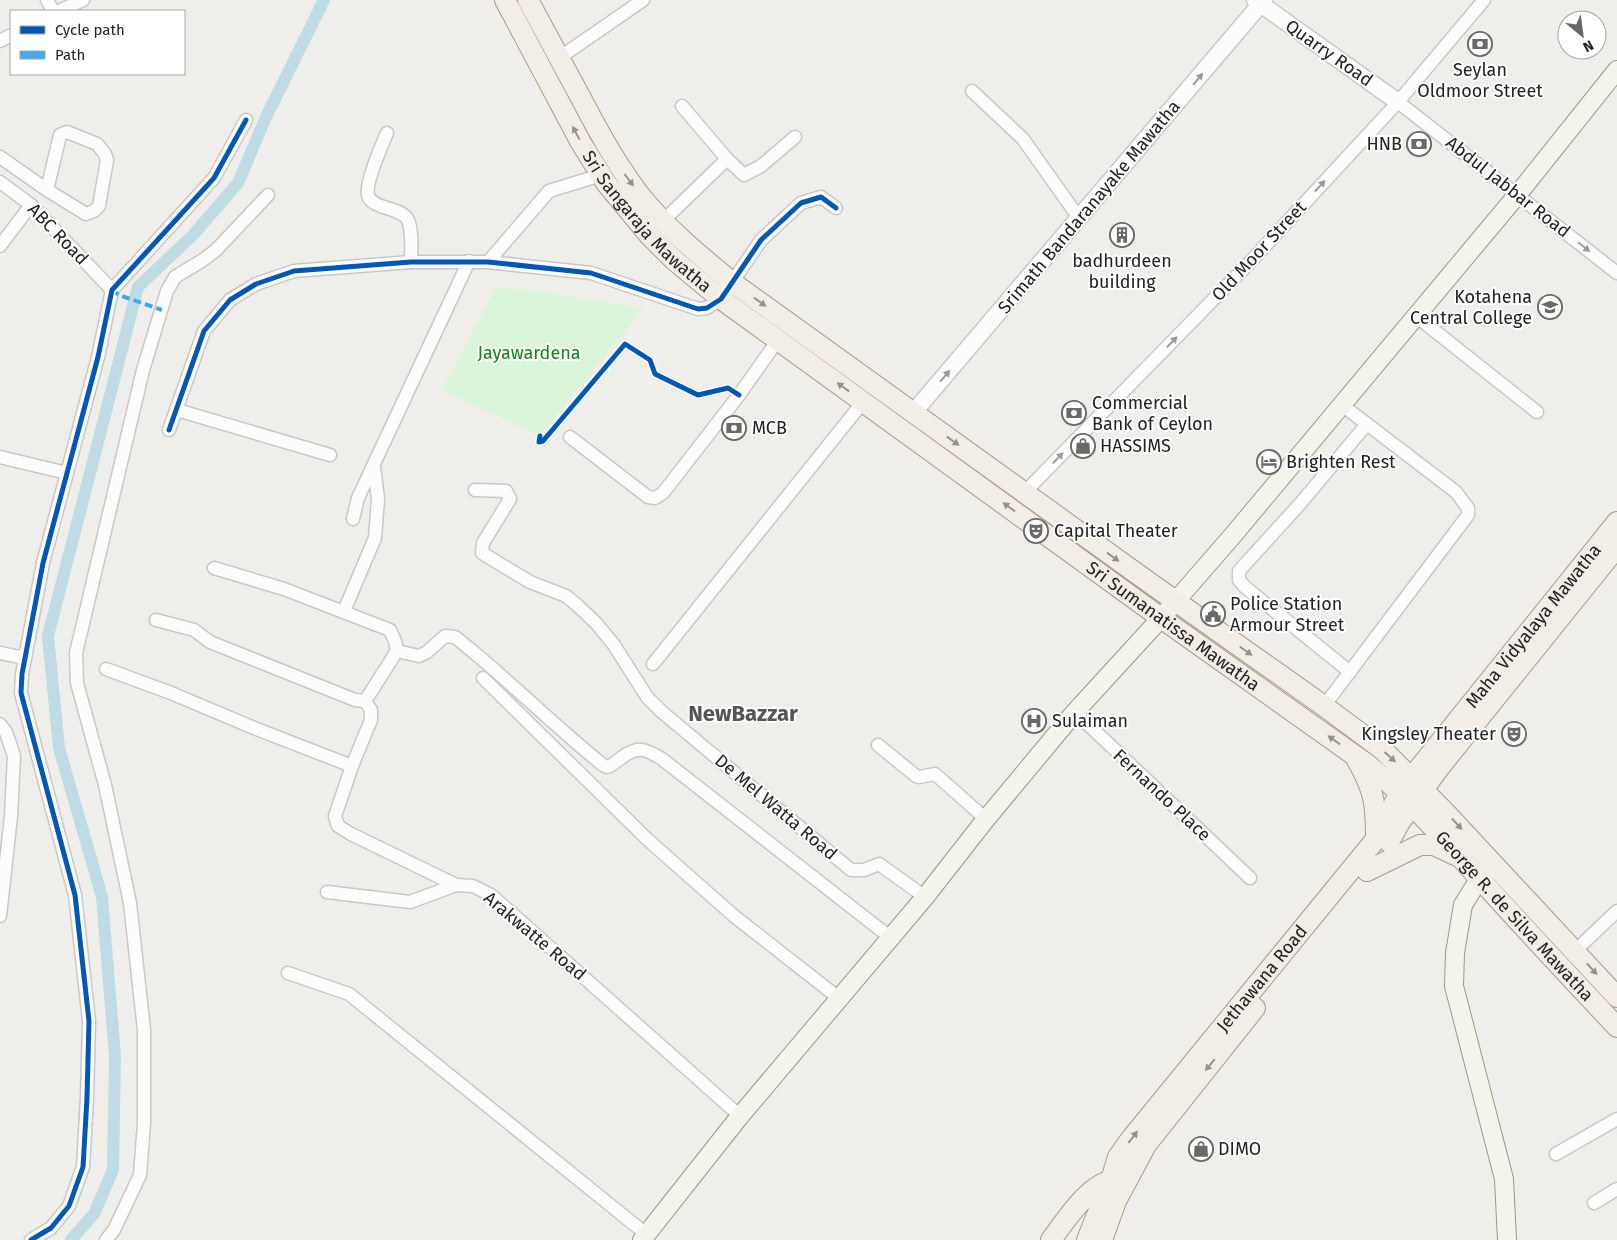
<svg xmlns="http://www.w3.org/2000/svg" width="1617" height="1240" font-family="'Fira Sans',sans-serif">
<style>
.park{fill:#daf5da}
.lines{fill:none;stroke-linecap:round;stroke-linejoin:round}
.canal{stroke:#bfdbe3;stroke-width:12}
.minor-casing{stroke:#c9c8c7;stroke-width:15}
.tertiary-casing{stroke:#c9c8c7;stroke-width:19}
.secondary-casing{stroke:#999a82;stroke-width:20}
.primary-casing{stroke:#a79c86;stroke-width:22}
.minor{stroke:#fdfcfc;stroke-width:12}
.tertiary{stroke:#fdfcfc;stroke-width:16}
.secondary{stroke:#f4f4ed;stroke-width:18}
.primary{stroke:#f3ede7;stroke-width:20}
.quiet{stroke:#3fa9f5;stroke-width:4;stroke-dasharray:8 4;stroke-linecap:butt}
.cycleway-casing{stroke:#fff;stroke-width:8}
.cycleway{stroke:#0057b8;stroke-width:5}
.oneway{fill:#9a9a9a}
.oneway2{fill:#95928e}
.labels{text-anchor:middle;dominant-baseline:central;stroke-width:4;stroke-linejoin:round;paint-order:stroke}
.street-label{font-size:18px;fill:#222;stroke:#fff}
.poi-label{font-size:18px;fill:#222;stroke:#fff;text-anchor:start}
.park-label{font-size:18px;fill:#0c8416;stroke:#fff}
.district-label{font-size:22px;font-weight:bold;fill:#555;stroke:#fff}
</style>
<rect width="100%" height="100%" fill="#f0eeeb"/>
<polygon class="park" points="497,286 644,308 540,436 442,390"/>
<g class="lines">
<polyline class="canal" points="71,1240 94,1214 113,1170 115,1056 102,897 59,748 48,636 138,287 193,235 238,183 266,117 324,0"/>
<defs>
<g id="minor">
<polyline points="47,0 53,11"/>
<polyline points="59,11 83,0"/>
<polyline points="0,41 11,35"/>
<polyline points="559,58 643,0"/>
<polyline points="972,91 1023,139 1079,218"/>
<polyline points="1398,102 1617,273"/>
<polyline points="682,106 727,159 744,175 761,166 795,137"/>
<path d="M 387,133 C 382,145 365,183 368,195 C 371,210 401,206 408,220 C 413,232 411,250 411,262"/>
<polyline points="0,157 47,190 86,214 94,211 99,206 107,160 105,154 97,144 67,132 60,135 47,190"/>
<polyline points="0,182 31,205 112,290"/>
<polyline points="663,221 727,159"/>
<polyline points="0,246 31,205"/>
<polyline points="488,262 549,191 601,175"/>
<polyline points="1416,316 1537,412"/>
<polyline points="177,410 330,455"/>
<polyline points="169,430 204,331 230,300 256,284 294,271 411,262 488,262 591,273 698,309 707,308 721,299 761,240 801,203 821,197 836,208"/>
<polyline points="570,437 648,497 655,498 663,493 739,395 778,340"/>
<polyline points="0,457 67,473"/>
<polyline points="475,490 506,491 510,499 483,543 482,553 530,582 566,596 577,605 596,623 614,645 647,697 662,712 851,870 864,870 879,864 925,897"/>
<polyline points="1024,493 1253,259 1398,102 1484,0"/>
<polyline points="353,519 358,498 469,261"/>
<polyline points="214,568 284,589 390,630 395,641 397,651"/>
<polyline points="344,611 375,538 378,499 374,467"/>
<polyline points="156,620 194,630 210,642 355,700 365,701"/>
<polyline points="0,653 25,658"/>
<polyline points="653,664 863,402"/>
<polyline points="106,669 171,693 254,728 352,766"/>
<polyline points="1350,672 1245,587 1239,580 1239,571 1299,505 1367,424"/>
<polyline points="483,678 648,840 734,916 840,999"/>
<path d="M 365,701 L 397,651 L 419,656 L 427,652 L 445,636 L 455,637 C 506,677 552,724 603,765 L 607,767 C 613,765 616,762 621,758 C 638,745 646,749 662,759 L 891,938"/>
<polyline points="365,701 371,710 371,720 352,766 335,816 338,826 351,834 456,885 473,886 491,895 740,1116"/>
<polyline points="1324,706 1468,515 1468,508 1456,492 1342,405"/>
<polyline points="1075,712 1250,878"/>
<polyline points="0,724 6,732 14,756 11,816 0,916"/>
<polyline points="878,745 916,776 919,777 935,774 986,819"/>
<polyline points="327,892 410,902 456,885"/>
<polyline points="1575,951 1617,911"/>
<polyline points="288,973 349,994 646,1234"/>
<polyline points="1556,1154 1617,1119"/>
<polyline points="1594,1203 1617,1189"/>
<polyline points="31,1240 51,1228 69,1206 83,1167 87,1098 89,1021 75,895 21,693 22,674 43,563 98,357 112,290 214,178 246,120"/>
<polyline points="106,1240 114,1230 140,1175 144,1123 144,1030 130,903 105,785 77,683 76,653 143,370 167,291 175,277 203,260 216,250 268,195"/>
</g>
<g id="tertiary">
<polyline points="1255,0 1398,102"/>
<polyline points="913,413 1264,0"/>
</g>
<g id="secondary">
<polyline points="1489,869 1479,879 1463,905 1455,953 1454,986 1504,1179 1507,1240"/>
<polyline points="642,1240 740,1116 925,897 986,819 1075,712 1161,618 1234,534 1518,194 1617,70"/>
</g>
<g id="primary">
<path id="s1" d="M 505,0 L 581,143 L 606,183 L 649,235 L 674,260 L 721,299 L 1161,618 L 1368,765 C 1410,799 1444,840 1480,879 C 1525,929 1571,978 1617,1027"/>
<path d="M 528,0 C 546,33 564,67 582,100 C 599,133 617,165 639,194 C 666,228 700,256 733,283 L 1150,583 L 1324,706 L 1383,750 L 1445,812 L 1617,997"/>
<path d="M 1357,760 C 1374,790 1376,803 1376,837"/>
<polyline points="1389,842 1400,822 1439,768 1617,547"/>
<polyline points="1367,871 1420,845 1434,845 1455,855"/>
<path d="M 1051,1240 C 1063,1224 1092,1179 1114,1181"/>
<path id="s2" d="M 1087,1240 L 1111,1180 L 1118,1157 L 1130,1140 L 1376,839 L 1400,792 L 1617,522"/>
<polyline points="1102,1240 1116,1201 1146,1145 1255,1008"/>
</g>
</defs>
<use href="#minor" class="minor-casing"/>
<use href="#tertiary" class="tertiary-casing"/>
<use href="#secondary" class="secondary-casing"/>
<use href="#primary" class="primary-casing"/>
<use href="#minor" class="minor"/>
<use href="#tertiary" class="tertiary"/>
<use href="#secondary" class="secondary"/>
<use href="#primary" class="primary"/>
<polyline class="quiet" points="112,290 119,295 162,310"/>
<defs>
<g id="cycleway">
<polyline points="169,430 204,331 230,300 256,284 294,271 411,262 488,262 591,273 698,309 707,308 721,299 761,240 801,203 821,197 836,208"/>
<polyline points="540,436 539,442 543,441 625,344 650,360 655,374 698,395 728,388 739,395"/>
<polyline points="31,1240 51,1228 69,1206 83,1167 87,1098 89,1021 75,895 21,693 22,674 43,563 98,357 112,290 214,178 246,120"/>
</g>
</defs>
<use href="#cycleway" class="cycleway-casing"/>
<use href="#cycleway" class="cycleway"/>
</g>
<defs><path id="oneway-solid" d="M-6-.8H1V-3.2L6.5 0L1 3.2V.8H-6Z" transform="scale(1.25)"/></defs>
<g class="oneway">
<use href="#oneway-solid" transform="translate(1198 79) rotate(-50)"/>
<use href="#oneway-solid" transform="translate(1320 186) rotate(-47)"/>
<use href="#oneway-solid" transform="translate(1584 247) rotate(39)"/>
<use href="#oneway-solid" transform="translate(1172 342) rotate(-46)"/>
<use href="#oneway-solid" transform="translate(945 376) rotate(-49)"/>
<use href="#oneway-solid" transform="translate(1058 458) rotate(-46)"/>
</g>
<g class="oneway2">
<use href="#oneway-solid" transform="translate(576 133) rotate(-118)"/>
<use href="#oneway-solid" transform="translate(629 180) rotate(53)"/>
<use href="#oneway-solid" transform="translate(760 302) rotate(36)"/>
<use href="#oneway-solid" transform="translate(843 387) rotate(-144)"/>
<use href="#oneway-solid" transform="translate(953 441) rotate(36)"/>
<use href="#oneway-solid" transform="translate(1009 507) rotate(-144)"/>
<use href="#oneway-solid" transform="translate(1113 557) rotate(36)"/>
<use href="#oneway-solid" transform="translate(1246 651) rotate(35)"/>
<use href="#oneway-solid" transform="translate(1334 740) rotate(-144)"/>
<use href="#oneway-solid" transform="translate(1390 757) rotate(42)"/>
<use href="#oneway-solid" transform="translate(1457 824) rotate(47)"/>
<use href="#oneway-solid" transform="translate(1592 969) rotate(47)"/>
<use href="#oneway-solid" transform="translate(1210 1065) rotate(129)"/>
<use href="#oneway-solid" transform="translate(1133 1137) rotate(-52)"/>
</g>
<defs>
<symbol id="bank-ring" viewBox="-11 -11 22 22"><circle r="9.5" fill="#fff" stroke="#6a6968" stroke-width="1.5"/><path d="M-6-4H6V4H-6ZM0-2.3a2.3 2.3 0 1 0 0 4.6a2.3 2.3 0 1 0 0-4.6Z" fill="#6a6968"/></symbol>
<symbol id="building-ring" viewBox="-11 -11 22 22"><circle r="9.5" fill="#fff" stroke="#6a6968" stroke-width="1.5"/><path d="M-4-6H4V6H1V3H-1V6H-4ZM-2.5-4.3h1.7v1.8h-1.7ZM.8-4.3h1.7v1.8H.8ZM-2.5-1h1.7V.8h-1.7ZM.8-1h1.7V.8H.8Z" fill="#6a6968"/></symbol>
<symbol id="school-ring" viewBox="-11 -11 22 22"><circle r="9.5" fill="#fff" stroke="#6a6968" stroke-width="1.5"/><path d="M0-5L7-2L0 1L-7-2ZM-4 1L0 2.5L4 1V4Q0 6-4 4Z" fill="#6a6968"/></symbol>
<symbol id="shop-ring" viewBox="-11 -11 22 22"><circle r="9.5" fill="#fff" stroke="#6a6968" stroke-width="1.5"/><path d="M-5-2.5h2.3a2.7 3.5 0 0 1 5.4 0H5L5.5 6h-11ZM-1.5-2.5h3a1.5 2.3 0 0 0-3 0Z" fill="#6a6968"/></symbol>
<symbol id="hotel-ring" viewBox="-11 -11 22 22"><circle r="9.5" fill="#fff" stroke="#6a6968" stroke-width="1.5"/><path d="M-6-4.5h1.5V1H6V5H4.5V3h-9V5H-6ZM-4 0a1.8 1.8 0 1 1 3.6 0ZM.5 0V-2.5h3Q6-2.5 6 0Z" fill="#6a6968"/></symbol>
<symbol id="theatre-ring" viewBox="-11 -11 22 22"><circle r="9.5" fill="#fff" stroke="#6a6968" stroke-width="1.5"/><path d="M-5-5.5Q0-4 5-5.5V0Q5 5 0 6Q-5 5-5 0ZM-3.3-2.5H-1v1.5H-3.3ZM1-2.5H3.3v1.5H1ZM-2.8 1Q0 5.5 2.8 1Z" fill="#6a6968"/></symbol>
<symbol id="civic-ring" viewBox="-11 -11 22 22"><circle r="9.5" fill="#fff" stroke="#6a6968" stroke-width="1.5"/><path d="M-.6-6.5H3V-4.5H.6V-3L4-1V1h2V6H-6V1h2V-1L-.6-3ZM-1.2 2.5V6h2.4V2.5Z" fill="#6a6968"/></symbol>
<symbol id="hospital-ring" viewBox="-11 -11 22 22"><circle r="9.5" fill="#fff" stroke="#6a6968" stroke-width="1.5"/><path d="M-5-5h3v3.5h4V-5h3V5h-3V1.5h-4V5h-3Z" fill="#6a6968"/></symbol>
</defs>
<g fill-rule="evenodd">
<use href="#bank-ring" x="1466" y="30" width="28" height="28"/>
<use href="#bank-ring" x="1405" y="130" width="28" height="28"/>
<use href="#building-ring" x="1108" y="221" width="28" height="28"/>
<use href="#school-ring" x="1536" y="293" width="28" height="28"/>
<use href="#bank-ring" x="1060" y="399" width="28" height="28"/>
<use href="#bank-ring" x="720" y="414" width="28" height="28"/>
<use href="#shop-ring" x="1069" y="432" width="28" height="28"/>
<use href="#hotel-ring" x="1255" y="448" width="28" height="28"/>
<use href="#theatre-ring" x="1022" y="517" width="28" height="28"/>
<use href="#civic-ring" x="1199" y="600" width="28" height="28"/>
<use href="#hospital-ring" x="1020" y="707" width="28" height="28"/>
<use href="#theatre-ring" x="1500" y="720" width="28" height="28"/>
<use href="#shop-ring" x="1187" y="1135" width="28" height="28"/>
</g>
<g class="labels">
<g class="street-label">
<text transform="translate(1329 53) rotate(35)">Quarry Road</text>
<text transform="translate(1508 187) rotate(38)">Abdul Jabbar Road</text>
<text transform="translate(1089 207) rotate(-50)">Srimath Bandaranayake Mawatha</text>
<text stroke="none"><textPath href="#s1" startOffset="265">Sri Sangaraja Mawatha</textPath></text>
<text transform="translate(58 234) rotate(46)">ABC Road</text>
<text transform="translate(1259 251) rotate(-47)">Old Moor Street</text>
<text stroke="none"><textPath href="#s1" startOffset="931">Sri Sumanatissa Mawatha</textPath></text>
<text stroke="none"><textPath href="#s2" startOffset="764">Maha Vidyalaya Mawatha</textPath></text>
<text transform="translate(1162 795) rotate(43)">Fernando Place</text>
<text transform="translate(776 807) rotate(40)">De Mel Watta Road</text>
<text stroke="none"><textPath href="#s1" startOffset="1381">George R. de Silva Mawatha</textPath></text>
<text transform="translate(535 936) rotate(40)">Arakwatte Road</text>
<text stroke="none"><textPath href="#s2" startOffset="318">Jethawana Road</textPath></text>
</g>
<g class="poi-label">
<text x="1480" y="70" text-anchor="middle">Seylan<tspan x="1480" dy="21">Oldmoor Street</tspan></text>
<text x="1402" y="144" text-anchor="end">HNB</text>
<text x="1122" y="261" text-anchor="middle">badhurdeen<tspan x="1122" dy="21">building</tspan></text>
<text x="1532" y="297" text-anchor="end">Kotahena<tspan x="1532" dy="21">Central College</tspan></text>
<text x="1092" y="403">Commercial<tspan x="1092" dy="21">Bank of Ceylon</tspan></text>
<text x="752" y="428">MCB</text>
<text x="1100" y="446">HASSIMS</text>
<text x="1286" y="462">Brighten Rest</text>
<text x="1054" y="531">Capital Theater</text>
<text x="1230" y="604">Police Station<tspan x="1230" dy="21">Armour Street</tspan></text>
<text x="1052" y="721">Sulaiman</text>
<text x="1496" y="734" text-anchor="end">Kingsley Theater</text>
<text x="1218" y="1149">DIMO</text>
</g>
<g class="park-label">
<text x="529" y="353">Jayawardena</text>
</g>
<g class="district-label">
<text x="743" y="713">NewBazzar</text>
</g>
</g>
<rect x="10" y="10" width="175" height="65" fill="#ffffff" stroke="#a7a7a7"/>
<rect x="20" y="26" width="25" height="8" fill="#0057b8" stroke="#a7a7a7"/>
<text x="55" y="35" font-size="15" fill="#222222">Cycle path</text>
<rect x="20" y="51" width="25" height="8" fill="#3fa9f5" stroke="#a7a7a7"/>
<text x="55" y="60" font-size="15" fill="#222222">Path</text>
<g transform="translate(1582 35) rotate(151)"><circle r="24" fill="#ffffff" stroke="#a7a7a7"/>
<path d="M0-4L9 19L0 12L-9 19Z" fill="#6a6968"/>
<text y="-8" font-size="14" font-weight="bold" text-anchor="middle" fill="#222222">N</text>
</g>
</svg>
